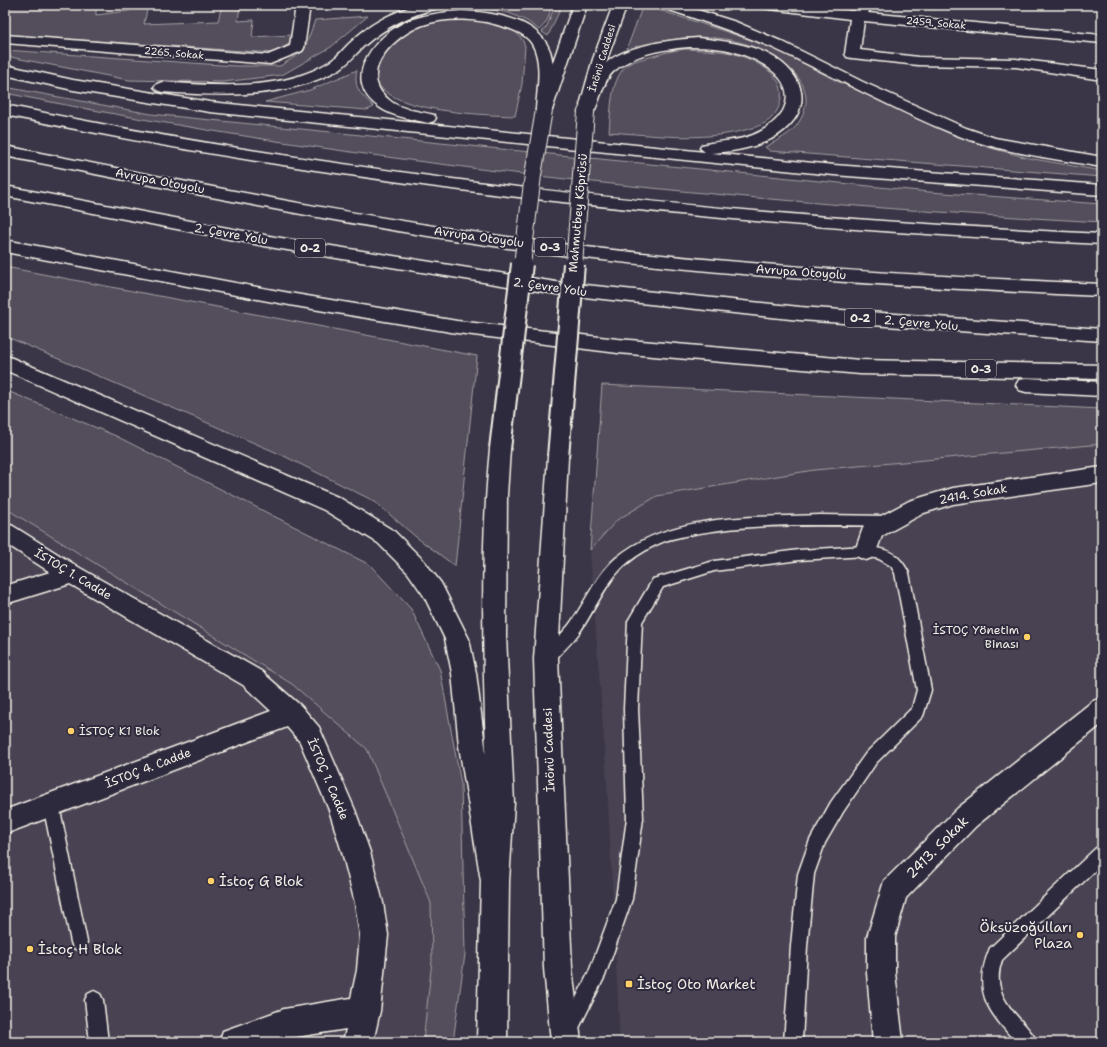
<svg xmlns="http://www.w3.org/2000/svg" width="1107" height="1047" font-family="'Shantell Sans',sans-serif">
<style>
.built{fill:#484352}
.green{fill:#534e5c;stroke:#a4a0a2}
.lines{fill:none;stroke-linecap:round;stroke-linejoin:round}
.lane-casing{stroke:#f4f1e8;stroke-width:3}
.street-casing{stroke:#f4f1e8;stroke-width:3}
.primary-casing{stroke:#f4f1e8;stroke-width:3}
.highway-casing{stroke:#f4f1e8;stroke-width:3}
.lane{fill:#2f2a3d;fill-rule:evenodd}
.street{fill:#2f2a3d;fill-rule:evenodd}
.primary{fill:#2f2a3d;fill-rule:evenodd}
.highway{fill:#2f2a3d;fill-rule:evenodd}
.highway-bridge-far1-casing{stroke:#f4f1e8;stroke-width:18;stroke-linecap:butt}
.highway-bridge-casing{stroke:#f4f1e8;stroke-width:24;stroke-linecap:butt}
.highway-bridge-far1{stroke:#2f2a3d;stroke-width:16}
.highway-bridge{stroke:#2f2a3d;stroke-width:20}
.poi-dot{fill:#ffd166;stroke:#2f2a3d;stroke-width:1.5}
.labels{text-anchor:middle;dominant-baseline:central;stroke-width:4;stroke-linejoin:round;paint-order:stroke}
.far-street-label{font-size:10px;fill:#f4f1e8;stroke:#2f2a3d}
.shield{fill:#2f2a3d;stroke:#b9b5b5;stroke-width:1}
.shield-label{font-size:11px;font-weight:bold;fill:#f4f1e8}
.street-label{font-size:12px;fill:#f4f1e8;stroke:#2f2a3d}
.poi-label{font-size:12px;fill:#f4f1e8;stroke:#2f2a3d;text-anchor:end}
.near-street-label{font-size:14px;fill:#f4f1e8;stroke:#2f2a3d}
.near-poi-label{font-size:14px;fill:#f4f1e8;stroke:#2f2a3d;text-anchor:start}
</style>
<rect width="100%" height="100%" fill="#3b3647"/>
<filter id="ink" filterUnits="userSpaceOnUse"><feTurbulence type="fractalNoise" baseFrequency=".025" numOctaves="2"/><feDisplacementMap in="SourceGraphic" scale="8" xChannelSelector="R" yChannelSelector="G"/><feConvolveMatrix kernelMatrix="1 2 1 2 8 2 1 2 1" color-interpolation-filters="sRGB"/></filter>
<g filter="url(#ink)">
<g class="built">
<polygon points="1102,444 1102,1042 620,1042 607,782 590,550 617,520 657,496 814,470"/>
<polygon points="5,508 292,684 367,749 431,903 432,961 423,1042 5,1042"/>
</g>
<g class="green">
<polygon points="29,5 96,5 96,15 128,11 143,5 148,5 144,24 218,21 222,5 240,5 238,21 254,20 252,37 292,35 292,42 274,53 5,35 5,8"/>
<path d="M 486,5 L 550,5 C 551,14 546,25 539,30 L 527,21 L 509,13 L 473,6 Z"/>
<polygon points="555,5 562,5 548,36 542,32 547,26"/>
<path d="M 643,5 L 651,5 L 662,11 L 770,46 L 835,80 L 899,110 L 987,147 L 1028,158 L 1102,171 L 1102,177 L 770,151 L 765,147 C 776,141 792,134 799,122 C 825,81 773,51 739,42 C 700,32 663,39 626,51 Z"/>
<polygon points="368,16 331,47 282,75 223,82 129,80 5,56 5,50 235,66 280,66 304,51 315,20"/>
<path d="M 443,20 C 467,19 516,17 525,46 L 522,84 L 515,116 C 486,115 389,112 377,81 C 373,71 378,62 383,52 C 391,35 425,23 443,20 Z"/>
<path d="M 686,49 C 700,50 713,50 726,52 C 747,56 786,72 781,98 C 780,107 775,116 768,121 C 761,126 752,128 745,130 C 700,142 654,135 609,132 C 611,112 610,82 625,67 C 631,61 642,59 650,57 C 663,53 674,50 686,49 Z"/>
<path d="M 357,70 C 353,89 361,94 374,107 L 367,110 L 265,102 L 310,90 Z"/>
<path d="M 5,87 L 151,114 L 929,192 L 1102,204 L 1102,222 C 734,202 366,166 5,93 Z"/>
<polygon points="5,267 477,356 455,566 416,537 374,501 280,454 5,336"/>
<polygon points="602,385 1102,409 1102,444 814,470 657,496 617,520 590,550"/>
<polygon points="5,390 116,436 370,565 411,609 440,670 461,784 465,954 453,1042 423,1042 432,961 431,903 367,749 292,684 5,508"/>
</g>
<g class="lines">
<defs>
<g id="lane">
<path d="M 820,515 L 888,516 L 893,517 L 894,521 L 893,525 L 888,526 C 820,525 742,522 676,538 C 659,541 638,554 625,565 C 605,583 594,612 579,633 C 571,644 561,653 552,662 L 547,664 L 542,662 L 540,658 L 542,654 C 551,644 561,635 569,625 C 584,605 596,575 616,558 C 671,512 753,518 820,515 Z"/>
<path d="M 866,546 C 889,550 898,552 909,573 L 931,690 L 923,716 L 876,763 L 843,812 L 825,843 L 814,874 L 807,946 L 802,1042 L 784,1042 L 791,946 L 798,874 L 810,840 L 831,802 L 866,753 L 912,708 L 917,690 L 895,573 L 891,566 L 879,559 L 866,556 L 799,560 L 714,571 L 663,587 L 642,622 L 638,709 L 643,818 L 632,899 L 605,976 L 577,1032 L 583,1042 L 562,1042 L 558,1034 L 589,972 L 616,899 L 627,818 L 624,709 L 628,621 L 653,579 L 714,561 L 799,550 Z"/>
<polygon points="51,798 56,800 59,805 87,942 85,948 79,950 73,948 71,942 43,805 46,800"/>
<path d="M 1102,845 L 1102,864 L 1002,960 C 992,987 1006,1005 1024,1024 C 1029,1030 1034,1035 1037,1042 L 1016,1042 C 987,1010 972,991 990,948 L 1096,848 Z"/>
<polygon points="94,991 100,994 103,1000 108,1042 90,1042 85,1000 88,994"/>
</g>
<g id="street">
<polygon points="296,5 310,5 304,48 302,51 270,64 5,43 5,35 268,55 290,46"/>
<polygon points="763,5 804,5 854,11 859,5 873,5 868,13 1102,35 1102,43 864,21 860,50 918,57 1016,59 1102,70 1102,80 1016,67 918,65 852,58 847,57 845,54 850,19 770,9 765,8"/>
<polygon points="1102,467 1102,483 953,504 924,513 882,536 874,557 866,560 858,557 855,551 864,525 909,501 953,488"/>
<polygon points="5,523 13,526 80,568 261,671 301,706 319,727 355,810 370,852 383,903 388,935 380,1011 373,1042 343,1042 346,1029 284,1039 275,1042 219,1042 223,1031 284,1009 351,998 357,970 360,935 355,903 342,852 329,810 300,742 287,727 5,834 5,810 271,711 243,685 70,584 5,604 5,586 50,572 5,543"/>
<polygon points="1102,698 1102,724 976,826 906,898 895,937 895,973 903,1042 873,1042 867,973 867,937 884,881 958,808 1093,701"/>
</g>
<g id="primary">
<polygon points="573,5 587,5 552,110 550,113 538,113 536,110"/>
<polygon points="613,5 627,5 607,59 596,105 594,108 582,108 580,105 593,59"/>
<path d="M 661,5 L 682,5 L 736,22 L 783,42 L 863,82 L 966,128 L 995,138 L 1102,157 L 1102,167 C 1053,158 1001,153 954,134 C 891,109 833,75 771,47 C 736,32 700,20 663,8 Z"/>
</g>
<g id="highway">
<path d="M 416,5 L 440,5 L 438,8 C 410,15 387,26 365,45 C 357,52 350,62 341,68 C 289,100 220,96 162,92 L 157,90 L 154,87 L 157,84 L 162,82 C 216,86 283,92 331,61 C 339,56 344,48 351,42 C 369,24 391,13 416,5 Z"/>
<path d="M 461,11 C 491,12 538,18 550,51 C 556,70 552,91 552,110 L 550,113 L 538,113 L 536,110 C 537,90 543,62 532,44 C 526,34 512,29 501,26 C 477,18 447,17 423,25 C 395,35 356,72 388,99 C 400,110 419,111 434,115 L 436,118 L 434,121 L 428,123 C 412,119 393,117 379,107 C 337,78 379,30 413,19 C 429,14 445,12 461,11 Z"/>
<path d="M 698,38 C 724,41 753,44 775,58 C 816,85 807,123 765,142 C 749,149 729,152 711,153 L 834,165 L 1102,185 L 1102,195 L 834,175 L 210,112 L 73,90 L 5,75 L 5,65 L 73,80 L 210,102 L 705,152 L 700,148 L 702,145 C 719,140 736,142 753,135 C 765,130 776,122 783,111 C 801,76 750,54 723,49 C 707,47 688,46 672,49 C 651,51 629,58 613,72 C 602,82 600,103 592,115 L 580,115 L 578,112 C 585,97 590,81 601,68 C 620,45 670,40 698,38 Z"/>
<path d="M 5,105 C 366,180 734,216 1102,234 L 1102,244 C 734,226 366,190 5,115 Z"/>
<path d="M 5,146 C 192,183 380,222 569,245 C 746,266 924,276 1102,284 L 1102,296 C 924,288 746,278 569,256 C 380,233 192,193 5,156 Z"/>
<polygon points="5,186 275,237 556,282 800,307 1102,329 1102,341 800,320 556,294 275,248 5,196"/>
<polygon points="5,240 295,294 457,321 618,339 860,360 1102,365 1102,379 860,374 618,353 457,333 295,306 5,252"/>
<path d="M 5,355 L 340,498 L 394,531 L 424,561 L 441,583 L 469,639 L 476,673 L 486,754 C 483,652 480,551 490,449 L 493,444 L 500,441 L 507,444 L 510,449 L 507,495 L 506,636 L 514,803 L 509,881 L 507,1042 L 477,1042 L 481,881 L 459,746 L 452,673 L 445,639 L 424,596 L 408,573 L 378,543 L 324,510 L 5,370 Z"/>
<polygon points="1026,378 1102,382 1102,396 1026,392 1019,390 1016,385 1019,380"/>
<polygon points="558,449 565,452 568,457 558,659 572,968 581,1042 551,1042 544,968 534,659 548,457 551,452"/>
</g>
</defs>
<use href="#lane" class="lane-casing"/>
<use href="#street" class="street-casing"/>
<use href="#primary" class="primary-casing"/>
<use href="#highway" class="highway-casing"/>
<use href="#lane" class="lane"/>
<use href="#street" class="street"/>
<use href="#primary" class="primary"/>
<use href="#highway" class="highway"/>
<defs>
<g id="highway-bridge-far1">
<polyline points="522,265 533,175 544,110"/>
<polyline points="574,265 586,112"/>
</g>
<g id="highway-bridge">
<polyline points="500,449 522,264"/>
<polyline points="558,457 574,264"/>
</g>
</defs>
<use href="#highway-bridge-far1" class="highway-bridge-far1-casing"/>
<use href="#highway-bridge" class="highway-bridge-casing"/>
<use href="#highway-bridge-far1" class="highway-bridge-far1"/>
<use href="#highway-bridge" class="highway-bridge"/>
</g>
</g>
<g class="poi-dot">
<circle cx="1027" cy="637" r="4"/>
<circle cx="71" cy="731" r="4"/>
<circle cx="211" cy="881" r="4"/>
<circle cx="1080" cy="935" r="4"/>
<circle cx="30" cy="949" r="4"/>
<rect x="625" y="980" width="8" height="8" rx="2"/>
</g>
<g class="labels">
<g class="far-street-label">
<text transform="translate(936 23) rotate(5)">2459. Sokak</text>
<text transform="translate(174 53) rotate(5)">2265. Sokak</text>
<text transform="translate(602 58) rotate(-73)">İnönü Caddesi</text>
</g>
<g class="shield">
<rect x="535" y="238" width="30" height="18" rx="3"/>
<rect x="295" y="239" width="30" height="18" rx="3"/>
<rect x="845" y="309" width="30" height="18" rx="3"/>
<rect x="966" y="360" width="30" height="18" rx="3"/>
</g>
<g class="shield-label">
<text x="550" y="247">O-3</text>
<text x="310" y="248">O-2</text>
<text x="860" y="318">O-2</text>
<text x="981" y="369">O-3</text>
</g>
<g class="street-label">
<text transform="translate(160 181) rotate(11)">Avrupa Otoyolu</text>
<text transform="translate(578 213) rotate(-85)">Mahmutbey Köprüsü</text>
<text transform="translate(231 234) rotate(10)">2. Çevre Yolu</text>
<text transform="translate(479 237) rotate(8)">Avrupa Otoyolu</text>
<text transform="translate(801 272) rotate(4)">Avrupa Otoyolu</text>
<text transform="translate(550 287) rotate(8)">2. Çevre Yolu</text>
<text transform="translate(921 323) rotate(5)">2. Çevre Yolu</text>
<text transform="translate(973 494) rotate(-10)">2414. Sokak</text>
<text transform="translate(73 574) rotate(31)">İSTOÇ 1. Cadde</text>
<text transform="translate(549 750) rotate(-92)">İnönü Caddesi</text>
<text transform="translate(148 768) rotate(-21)">İSTOÇ 4. Cadde</text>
<text transform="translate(328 779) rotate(67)">İSTOÇ 1. Cadde</text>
</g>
<g class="poi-label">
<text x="1019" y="630">İSTOÇ Yönetim<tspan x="1019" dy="14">Binası</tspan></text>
<text x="79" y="731" text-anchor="start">İSTOÇ K1 Blok</text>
</g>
<g class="near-street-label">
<text transform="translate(937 847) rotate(-45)">2413. Sokak</text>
</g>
<g class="near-poi-label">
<text x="219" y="881">İstoç G Blok</text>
<text x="1072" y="927" text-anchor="end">Öksüzoğulları<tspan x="1072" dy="16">Plaza</tspan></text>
<text x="38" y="949">İstoç H Blok</text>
<text x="637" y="984">İstoç Oto Market</text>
</g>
</g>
<rect width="1107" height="1047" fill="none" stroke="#2f2a3d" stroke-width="20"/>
<rect x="10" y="10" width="1087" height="1027" fill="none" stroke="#f4f1e8" stroke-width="1.5" filter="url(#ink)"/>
</svg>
